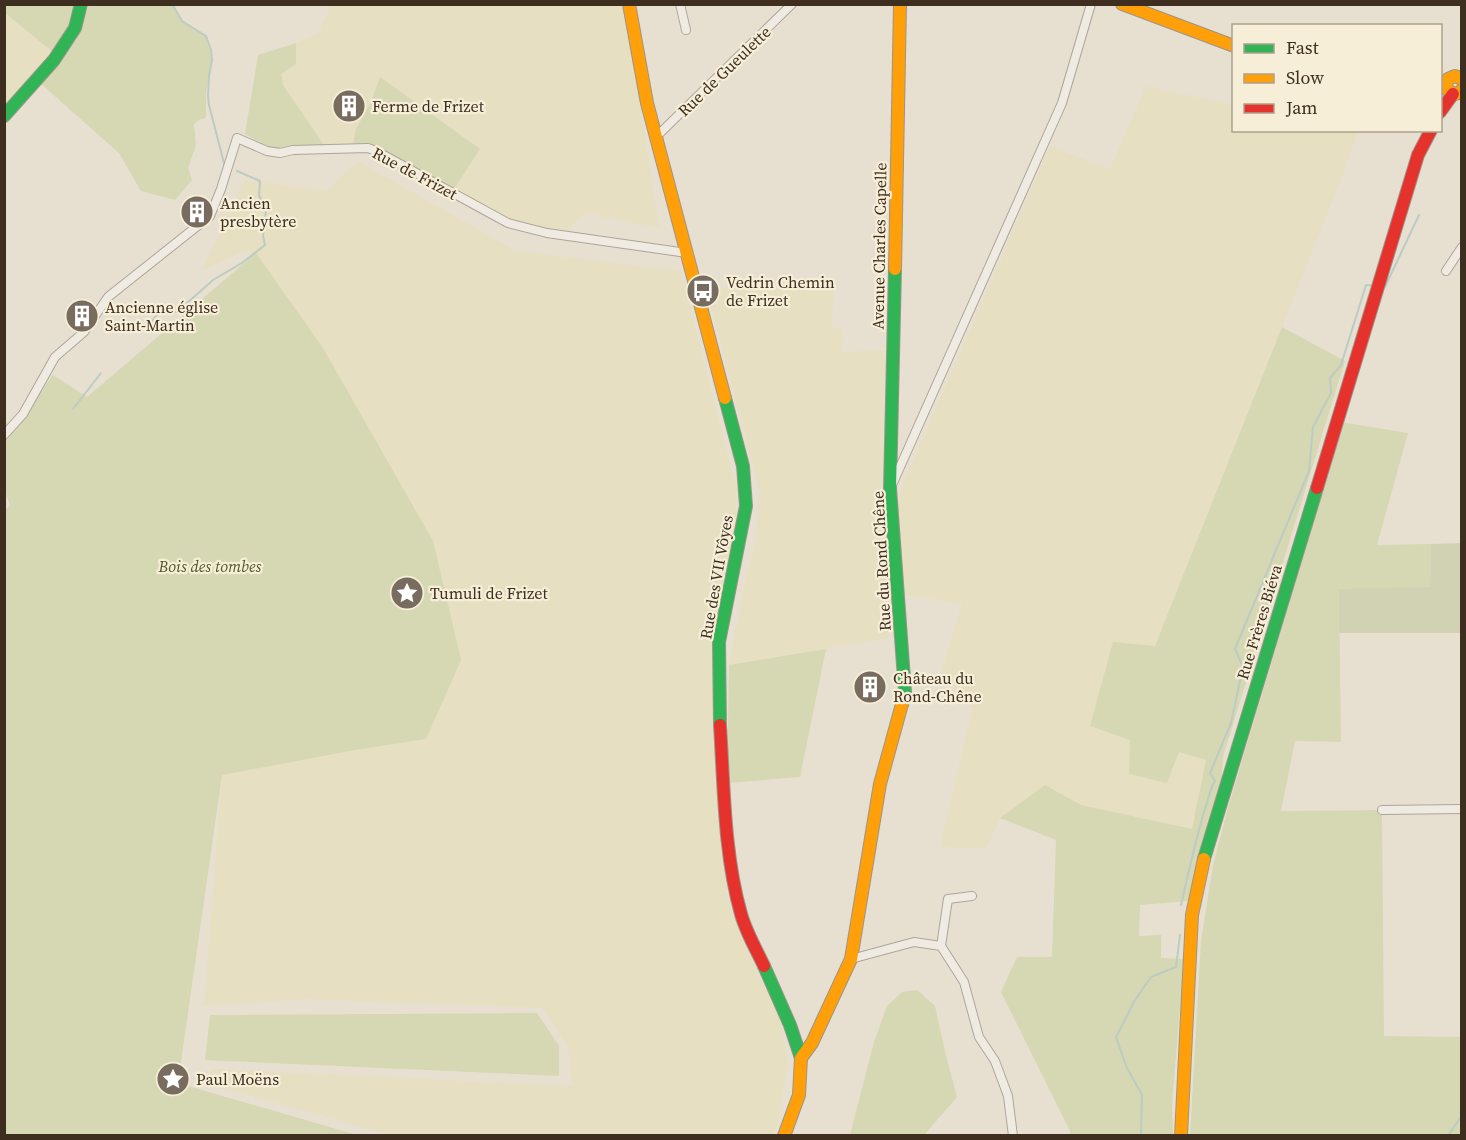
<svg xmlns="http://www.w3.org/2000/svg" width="1466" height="1140" font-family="'Source Serif 4',serif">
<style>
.farmland{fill:#e6dfc2}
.green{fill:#d6d7b3}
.cemetery{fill:#d1d1b3}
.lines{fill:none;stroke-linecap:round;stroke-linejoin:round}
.stream{stroke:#bcccc2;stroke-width:2}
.street-casing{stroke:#ada599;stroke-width:10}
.fast-casing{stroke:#9c958a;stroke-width:14}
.slow-casing{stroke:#9c958a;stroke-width:14}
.jam-casing{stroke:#9c958a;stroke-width:14}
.street{stroke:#efebe3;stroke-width:8}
.fast{stroke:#30b455;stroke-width:12}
.slow{stroke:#ff9f0a;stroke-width:12}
.jam{stroke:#e5322d;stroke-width:12}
.labels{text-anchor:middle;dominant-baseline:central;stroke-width:4.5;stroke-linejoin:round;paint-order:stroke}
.street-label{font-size:16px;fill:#3d2e20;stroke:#f7eed8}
.poi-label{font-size:16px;fill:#3d2e20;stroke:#f7eed8;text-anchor:start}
.park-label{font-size:16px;font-style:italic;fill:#4d5a26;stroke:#f7eed8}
</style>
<rect width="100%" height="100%" fill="#e7e0d1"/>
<g class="farmland">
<polygon points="331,5 626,5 659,228 586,213 564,233 500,216 454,189 480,149 380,78 371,102 356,129 353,144 324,145 283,85 281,74 296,64 296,43 318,33"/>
<polygon points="5,13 53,52 5,107"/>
<polygon points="1146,86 1233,105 1234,130 1351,130 1358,132 1340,182 1155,646 1113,642 1091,726 1130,740 1130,774 1167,783 1179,752 1207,760 1192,829 1081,805 1045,785 1000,818 986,848 940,847 972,710 941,672 962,604 888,592 890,638 729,665 742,595 756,538 759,491 711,305 709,288 833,290 832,328 843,329 842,352 886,350 883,440 886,505 897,505 902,486 1050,146 1110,169"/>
<polygon points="358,161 516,251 681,271 737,490 736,521 713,635 718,814 728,898 747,949 782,1025 788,1066 777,1126 771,1135 391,1135 210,1084 210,1069 572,1086 568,1048 543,1008 306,999 204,1006 222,774 355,750 426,739 256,253 243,251 202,271 244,180 327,191"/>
</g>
<g class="green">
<polygon points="4,5 75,5 73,24 53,52 5,13"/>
<polygon points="89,5 172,5 182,21 206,36 212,60 206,92 206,118 199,120 194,124 196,145 188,168 192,180 175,200 141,191 119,153 40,83 76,40"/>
<polygon points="296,43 296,64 281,74 283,85 324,145 272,149 245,134 258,55"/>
<polygon points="380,77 480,149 454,189 374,146 353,144 356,129 371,102"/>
<polygon points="256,253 323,348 433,541 461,660 426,739 355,750 222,775 178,1083 357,1135 5,1135 4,512 10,505 5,491 5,440 53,375 87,397"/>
<polygon points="1282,327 1345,361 1223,757 1221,787 1202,842 1189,901 1140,905 1139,936 1161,935 1161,958 1184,959 1172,1104 1173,1135 1070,1135 1070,1131 1001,992 1017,957 1052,957 1056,840 1000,818 1045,785 1081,805 1192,829 1206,760 1179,752 1167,783 1129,774 1130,740 1090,726 1113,642 1155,646"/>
<polygon points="1340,422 1408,433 1377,545 1431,544 1430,587 1339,590 1341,742 1295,741 1281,811 1382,810 1384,1036 1461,1037 1461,1135 1190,1136 1201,941 1213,866 1227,811 1322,494"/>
<polygon points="826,649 800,777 727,783 729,665"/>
<polygon points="917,990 935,1006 945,1052 957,1097 924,1135 850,1135 874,1042 887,1006 902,992"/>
<polygon points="537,1013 559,1046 559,1076 205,1060 210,1015"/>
</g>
<polygon class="cemetery" points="1461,543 1461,633 1339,633 1339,589 1430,587 1431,544"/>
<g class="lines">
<g class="stream">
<polyline points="172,4 182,21 206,36 211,50 212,60 209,76 208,96 209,105 225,167"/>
<polyline points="1384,287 1385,287 1419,215"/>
<polyline points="168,311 177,312 213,280 242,263 265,245 263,236 266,210 259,196 260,181 237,171"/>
<polyline points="149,325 160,311 165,311"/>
<polyline points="73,409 101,373"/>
<path d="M 1181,905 C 1188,874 1195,843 1204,812 C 1208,802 1209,791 1215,781 L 1210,773 L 1231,723 L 1243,667 L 1235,649 L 1309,471 L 1313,427 L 1331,393 L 1330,378 L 1341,365 L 1366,285 L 1375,286"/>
<polyline points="1141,1136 1142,1095 1126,1066 1116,1037 1135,1000 1151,977 1176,967 1180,935"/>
<polyline points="1448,1136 1462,1115"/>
</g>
<defs>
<g id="street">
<polyline points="680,4 686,30"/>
<polyline points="656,137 792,4"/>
<polyline points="1446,271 1462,247"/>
<polyline points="4,435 23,414 55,357 84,332 108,297 210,216 221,189 237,138 267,151 280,153 293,150 368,148 378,152 508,223 547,233 687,253"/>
<polyline points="892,485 1062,103 1091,4"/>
<polyline points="1382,810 1462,809"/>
<polyline points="941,946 948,899 972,896"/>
<polyline points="851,959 914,942 941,946 964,982 979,1037 995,1061 1008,1096 1013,1136"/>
</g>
<g id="fast">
<polyline points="4,116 54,60 75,28 81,4"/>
<polyline points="895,269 890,488 905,692 902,704"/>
<polyline points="720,725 719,642 746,506 743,466 725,398"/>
<polyline points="1204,859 1317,488"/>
<polyline points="764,966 790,1025 801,1058"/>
</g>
<g id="slow">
<polyline points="629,4 647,103 725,398"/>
<polyline points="1122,4 1234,46"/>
<polyline points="1462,79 1455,76 1448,79 1446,84 1447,89 1453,94 1459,93 1462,90"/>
<polyline points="895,269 900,4"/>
<polyline points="784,1136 799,1095 801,1058 812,1043 851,959 880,784 902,704"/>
<polyline points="1181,1136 1192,915 1204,859"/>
</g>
<g id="jam">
<polyline points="1440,112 1453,94"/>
<polyline points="1317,488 1418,155 1431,130"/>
<path d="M 720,725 C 724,787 724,854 741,914 C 746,932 756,949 764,966"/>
</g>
</defs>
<use href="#street" class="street-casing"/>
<use href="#fast" class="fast-casing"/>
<use href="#slow" class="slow-casing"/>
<use href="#jam" class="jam-casing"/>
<use href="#street" class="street"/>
<use href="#fast" class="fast"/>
<use href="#slow" class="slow"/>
<use href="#jam" class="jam"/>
</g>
<defs>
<symbol id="building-disc" viewBox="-11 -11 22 22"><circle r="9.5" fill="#786c5e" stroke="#f7eed8"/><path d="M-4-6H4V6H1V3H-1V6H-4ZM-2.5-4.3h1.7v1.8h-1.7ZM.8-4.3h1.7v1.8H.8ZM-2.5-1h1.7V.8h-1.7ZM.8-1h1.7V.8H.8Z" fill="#fff"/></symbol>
<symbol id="bus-disc" viewBox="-11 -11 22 22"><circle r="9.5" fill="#786c5e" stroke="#f7eed8"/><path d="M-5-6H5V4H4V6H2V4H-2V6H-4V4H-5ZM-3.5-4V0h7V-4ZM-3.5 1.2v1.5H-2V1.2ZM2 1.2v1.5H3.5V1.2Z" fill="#fff"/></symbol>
<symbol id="sight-disc" viewBox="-11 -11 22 22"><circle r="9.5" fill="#786c5e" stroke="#f7eed8"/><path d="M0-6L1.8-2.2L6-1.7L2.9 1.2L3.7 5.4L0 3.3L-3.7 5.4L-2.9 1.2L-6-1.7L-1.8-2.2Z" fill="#fff"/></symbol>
</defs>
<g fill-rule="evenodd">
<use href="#building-disc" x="330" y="87" width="38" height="38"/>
<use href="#building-disc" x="178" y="193" width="38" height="38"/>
<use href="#bus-disc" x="684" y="272" width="38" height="38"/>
<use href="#building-disc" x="63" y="297" width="38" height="38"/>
<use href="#sight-disc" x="388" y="574" width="38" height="38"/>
<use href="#building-disc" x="851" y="668" width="38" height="38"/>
<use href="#sight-disc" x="154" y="1060" width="38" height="38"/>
</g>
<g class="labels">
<g class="street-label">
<text transform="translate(724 71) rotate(-44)">Rue de Gueulette</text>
<text transform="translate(415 173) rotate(28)">Rue de Frizet</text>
<text transform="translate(879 246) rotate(-89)">Avenue Charles Capelle</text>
<text transform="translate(881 561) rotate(-93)">Rue du Rond Chêne</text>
<text transform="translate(716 577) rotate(-80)">Rue des VII Vôyes</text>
<text transform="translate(1259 622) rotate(-73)">Rue Frères Biéva</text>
</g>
<g class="poi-label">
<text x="372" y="106">Ferme de Frizet</text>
<text x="220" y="203">Ancien<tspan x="220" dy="18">presbytère</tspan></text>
<text x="726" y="282">Vedrin Chemin<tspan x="726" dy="18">de Frizet</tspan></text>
<text x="105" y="307">Ancienne église<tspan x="105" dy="18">Saint-Martin</tspan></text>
<text x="430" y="593">Tumuli de Frizet</text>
<text x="893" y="678">Château du<tspan x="893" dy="18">Rond-Chêne</tspan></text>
<text x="196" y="1079">Paul Moëns</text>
</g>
<g class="park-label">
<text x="210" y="566">Bois des tombes</text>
</g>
</g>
<rect width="1466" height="1140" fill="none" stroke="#3d2e20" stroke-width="12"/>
<rect x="1232" y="24" width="210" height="108" fill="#f7eed8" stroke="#ada18e" stroke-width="1.5"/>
<rect x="1244" y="44" width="30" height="9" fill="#30b455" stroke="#ada18e" stroke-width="1.5"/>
<text x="1286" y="54" font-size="18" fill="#3d2e20">Fast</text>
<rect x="1244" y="74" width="30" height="9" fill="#ff9f0a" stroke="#ada18e" stroke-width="1.5"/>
<text x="1286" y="84" font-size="18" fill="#3d2e20">Slow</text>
<rect x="1244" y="104" width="30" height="9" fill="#e5322d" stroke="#ada18e" stroke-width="1.5"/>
<text x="1286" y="114" font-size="18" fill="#3d2e20">Jam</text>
</svg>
